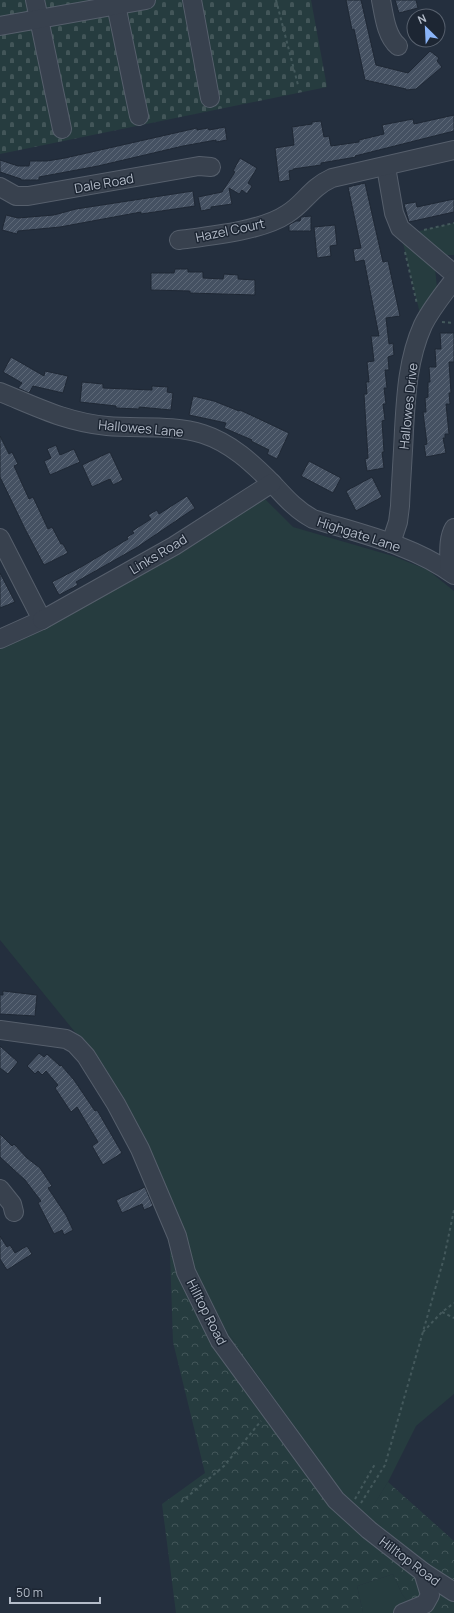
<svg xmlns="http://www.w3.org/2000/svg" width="454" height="1613" font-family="Manrope,sans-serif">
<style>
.grass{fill:#263c3f}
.forest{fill:url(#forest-crowns)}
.cemetery{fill:url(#cemetery-stones)}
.building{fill:url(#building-hatch);stroke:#1f2835}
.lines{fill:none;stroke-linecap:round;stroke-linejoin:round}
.minor-casing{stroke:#565f6c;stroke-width:20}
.path{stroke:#44595c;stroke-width:2;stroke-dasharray:3 3;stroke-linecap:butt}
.minor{stroke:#38414e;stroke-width:18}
.labels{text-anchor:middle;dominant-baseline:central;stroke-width:3;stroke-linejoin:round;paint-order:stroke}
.street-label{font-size:13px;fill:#b4bcc9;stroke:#1d2633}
</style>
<defs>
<pattern id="forest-crowns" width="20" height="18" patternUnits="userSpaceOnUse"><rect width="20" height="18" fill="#263c3f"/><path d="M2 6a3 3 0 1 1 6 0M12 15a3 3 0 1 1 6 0" fill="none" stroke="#435659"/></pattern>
<pattern id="cemetery-stones" width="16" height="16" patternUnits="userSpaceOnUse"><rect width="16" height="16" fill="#263c3f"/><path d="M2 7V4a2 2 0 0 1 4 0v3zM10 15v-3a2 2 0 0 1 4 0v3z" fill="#435659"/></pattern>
<pattern id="building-hatch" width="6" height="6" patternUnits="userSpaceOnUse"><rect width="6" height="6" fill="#455162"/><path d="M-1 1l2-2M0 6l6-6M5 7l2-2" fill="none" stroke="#5d6877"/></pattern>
</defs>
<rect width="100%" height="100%" fill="#242f3e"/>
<g class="grass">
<polygon points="454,223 454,255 445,255 435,267 437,288 420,314 402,239 415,232"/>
<polygon points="264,498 293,527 393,556 428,570 454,591 454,1394 416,1426 388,1482 365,1520 349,1507 222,1324 193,1275 92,1053 0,940 0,645 41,627 188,549"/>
<polygon points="393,1574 402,1594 418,1613 363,1613 357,1586"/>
</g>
<polygon class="forest" points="184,1232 193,1275 222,1324 349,1507 365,1519 388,1482 454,1541 454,1613 418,1613 402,1594 393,1574 357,1586 363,1613 176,1613 162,1504 205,1473 173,1342 170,1253"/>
<polygon class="cemetery" points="0,0 311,0 327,87 0,154"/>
<g class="building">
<polygon points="346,0 361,0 376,65 408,73 430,51 439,58 437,61 442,67 416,89 406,90 406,89 365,80 354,29 352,30"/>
<polygon points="395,0 416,0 418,8 399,13"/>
<polygon points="454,115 454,131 355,156 356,157 321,163 321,165 293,169 293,170 289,171 290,180 279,182 275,148 294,145 292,127 312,124 312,122 321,121 324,137 329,136 331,146 359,142 359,140 384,134 382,125 413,119 414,124"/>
<polygon points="225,127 227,140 216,142 216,140 183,146 98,166 39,177 39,180 21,180 21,179 0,172 0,160 18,166 29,166 30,161 47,161 65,158 197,128 197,130 208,128 209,130"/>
<polygon points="240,158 257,168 248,183 252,186 247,194 242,190 239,194 229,188 232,204 211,207 211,209 201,211 198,197 222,192 235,172 233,171"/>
<polygon points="365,183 383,262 388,261 400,316 386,318 389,344 393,343 394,355 388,357 389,370 385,370 387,388 384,388 386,404 383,404 385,420 382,421 384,452 382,452 384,468 367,471 365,459 368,458 364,394 367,394 366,382 369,382 367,362 374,361 371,336 379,336 364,260 355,262 353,249 361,248 348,187"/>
<polygon points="193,191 195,206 141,214 141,212 60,227 18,231 17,234 2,230 6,215 18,218 54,215 76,209"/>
<polygon points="454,199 454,212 409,222 404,204 416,202 417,207"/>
<polygon points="311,216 311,231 289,231 289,225 296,221 300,221 301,217"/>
<polygon points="335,225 337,245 330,246 331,256 317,258 314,227"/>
<polygon points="175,269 188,269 188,272 203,272 203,278 223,279 224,274 238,275 238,279 255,280 255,295 190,293 190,291 151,290 151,273 174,273"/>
<polygon points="440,333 454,333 454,362 449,362 451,393 449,393 450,404 446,404 449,434 445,434 445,438 443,438 446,453 426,457 424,445 427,444 423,412 426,412 425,398 428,397 428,382 430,382 429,367 436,367 435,349 441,349"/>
<polygon points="11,357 44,376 45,371 68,376 63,393 33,386 29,393 18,388 22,383 3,372"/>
<polygon points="82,382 103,384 103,388 152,390 152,386 168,387 167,392 173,393 171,410 139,407 139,409 116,408 116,406 80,402"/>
<polygon points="193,396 214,401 239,411 240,410 289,433 277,459 267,454 269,450 251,441 252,440 224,428 226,423 189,415"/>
<polygon points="0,436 9,454 12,452 18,464 14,466 29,499 33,497 48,529 52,527 61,544 63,544 68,553 44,565 25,529 0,477"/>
<polygon points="56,445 60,455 74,449 80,462 50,475 44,461 51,458 47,449"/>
<polygon points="110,452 123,480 113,485 110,479 92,487 82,465"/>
<polygon points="309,461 341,478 333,493 301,476"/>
<polygon points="372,477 382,497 356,511 346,491"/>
<polygon points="187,496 195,508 136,548 76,582 78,585 59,595 52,582 81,567 128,539 127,537 134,533 132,531 151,519 148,515 157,510 159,514"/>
<polygon points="0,573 15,602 0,608"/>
<polygon points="3,991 37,995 35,1016 0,1014 0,995 3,995"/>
<polygon points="0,1046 18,1062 8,1074 0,1068"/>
<polygon points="39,1053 44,1057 47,1054 60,1066 61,1065 74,1080 95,1111 97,1110 122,1153 103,1165 92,1146 98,1142 77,1107 71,1112 55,1088 58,1085 46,1071 42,1075 38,1071 35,1074 27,1066"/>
<polygon points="0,1134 12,1146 14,1144 27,1158 40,1168 52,1186 48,1188 66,1215 73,1230 64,1235 62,1230 54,1234 38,1203 41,1201 25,1180 0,1157"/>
<polygon points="145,1187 153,1206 144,1210 142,1204 122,1213 116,1200"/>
<polygon points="0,1236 7,1247 10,1245 15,1253 27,1246 32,1254 7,1270 0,1259"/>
</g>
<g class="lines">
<defs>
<g id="minor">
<polyline points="35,0 62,129"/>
<polyline points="115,0 139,116"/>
<polyline points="192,0 210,98"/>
<path d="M 381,0 C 384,15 386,36 398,46"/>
<polyline points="0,26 146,0"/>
<polyline points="386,167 394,213 400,228 454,274"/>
<polyline points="0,187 16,196 28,196 199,166 211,167"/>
<path d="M 179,240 C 209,236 262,231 287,214 C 305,203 310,188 332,178 L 454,150"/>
<path d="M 0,392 C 37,407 66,422 107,426 C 138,429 172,424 203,434 C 231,443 252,463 272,483 C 285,497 296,510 313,519 C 361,534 413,545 454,575"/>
<polyline points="0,538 42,620 0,639"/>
<path d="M 391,543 L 398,522 L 400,506 C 401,480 403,455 404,430 C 406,394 408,358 423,325 C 431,309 443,294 454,280"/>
<path d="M 449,571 C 450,557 447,540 454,528"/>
<polyline points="42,620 174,546 272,483"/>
<polyline points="0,1030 66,1039 75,1044 86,1056 116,1104 140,1149 177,1236 186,1272 220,1341 336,1500 369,1530 423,1572 454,1592"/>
<polyline points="0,1189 12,1204 14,1212"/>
<polyline points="403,1613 425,1604 430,1595 423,1572"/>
</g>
</defs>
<use href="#minor" class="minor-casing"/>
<g class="path">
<polyline points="276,0 298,85"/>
<polyline points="424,230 454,223"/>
<polyline points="405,252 417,304"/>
<polyline points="442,322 454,323"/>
<polyline points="442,1312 454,1318"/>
<polyline points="423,1332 442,1312 454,1303"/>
<polyline points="355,1499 375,1464"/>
<polyline points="181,1502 224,1466 261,1421"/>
<polyline points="361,1503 385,1465 444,1258 454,1210"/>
</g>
<use href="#minor" class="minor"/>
</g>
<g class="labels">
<g class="street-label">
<text transform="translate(104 183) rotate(-10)">Dale Road</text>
<text transform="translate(230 230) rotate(-12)">Hazel Court</text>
<text transform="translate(408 406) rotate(-84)">Hallowes Drive</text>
<text transform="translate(141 428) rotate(5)">Hallowes Lane</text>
<text transform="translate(359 534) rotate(18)">Highgate Lane</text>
<text transform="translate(158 554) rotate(-31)">Links Road</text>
<text transform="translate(207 1312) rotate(63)">Hilltop Road</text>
<text transform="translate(410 1561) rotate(37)">Hilltop Road</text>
</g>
</g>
<g transform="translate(426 28) rotate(336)"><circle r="19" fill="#1d2633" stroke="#59626f"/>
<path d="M0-3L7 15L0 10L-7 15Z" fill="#8ab4f8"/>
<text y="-6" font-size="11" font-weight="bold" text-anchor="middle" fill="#b4bcc9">N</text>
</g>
<path d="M10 1597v6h90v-6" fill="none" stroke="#b4bcc9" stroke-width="2"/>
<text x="16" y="1597" font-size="12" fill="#b4bcc9" stroke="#1d2633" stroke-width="3" paint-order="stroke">50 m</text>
</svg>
